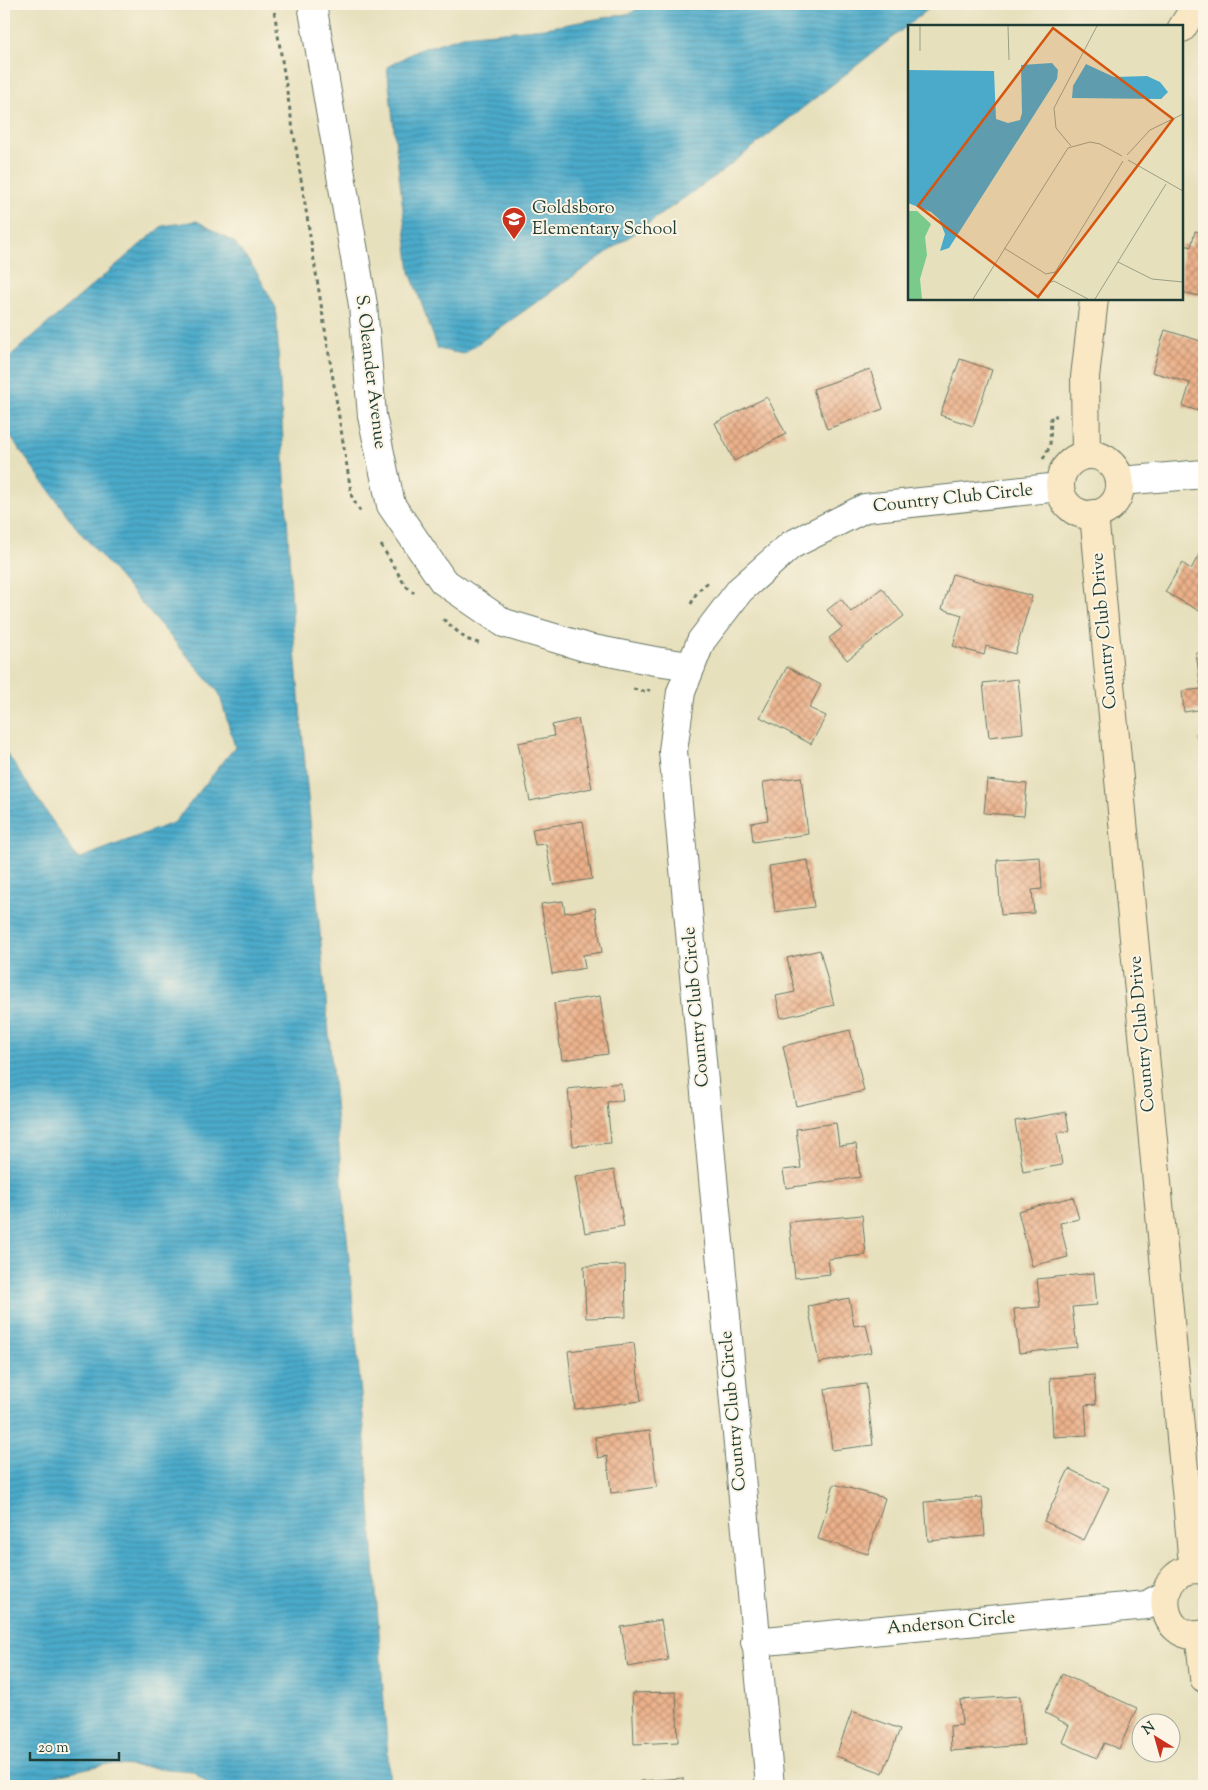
<svg xmlns="http://www.w3.org/2000/svg" width="1208" height="1790" font-family="'Sorts Mill Goudy',serif">
<style>
.water{fill:url(#water-rules);stroke:#35747f}
.building{fill:url(#building-cross-hatch)}
.lines{fill:none;stroke-linecap:round;stroke-linejoin:round}
.street-casing{stroke:#657664;stroke-width:30}
.secondary-casing{stroke:#657664;stroke-width:30}
.path{stroke:#657664;stroke-width:3;stroke-dasharray:4 4;stroke-linecap:butt}
.street{stroke:#fff;stroke-width:28}
.secondary{stroke:#fae7c3;stroke-width:28}
.labels{text-anchor:middle;dominant-baseline:central;stroke-width:4;stroke-linejoin:round;paint-order:stroke}
.poi-label{font-size:18px;fill:#1f3d34;stroke:#fcf5e5;text-anchor:start}
.street-label{font-size:18px;fill:#1f3d34;stroke:#fcf5e5}
.inset-road{fill:none;stroke:#979f86;stroke-width:1}
.view{fill:#d45610;fill-opacity:0.15;stroke:#d45610;stroke-width:2.5}
.inset-edge{fill:none;stroke:#1f3d34;stroke-width:2.5}
</style>
<defs>
<pattern id="water-rules" width="6" height="5" patternUnits="userSpaceOnUse" patternTransform="scale(1.25)"><rect width="6" height="5" fill="#4baaca"/><path d="M0 2.5h6" fill="none" stroke="#3e8ca5"/></pattern>
<pattern id="building-cross-hatch" width="8" height="8" patternUnits="userSpaceOnUse" patternTransform="scale(1.25)"><rect width="8" height="8" fill="#ecb18a"/><path d="M0 0l8 8M0 8l8-8" fill="none" stroke="#bf9172"/></pattern>
</defs>
<rect width="100%" height="100%" fill="#fcf5e5"/>
<filter id="ink" filterUnits="userSpaceOnUse"><feTurbulence type="fractalNoise" baseFrequency=".02" numOctaves="2"/><feDisplacementMap in="SourceGraphic" scale="10" xChannelSelector="R" yChannelSelector="G"/><feConvolveMatrix kernelMatrix="1 2 1 2 8 2 1 2 1" color-interpolation-filters="sRGB"/></filter>
<filter id="wash" filterUnits="userSpaceOnUse"><feTurbulence type="fractalNoise" baseFrequency=".0096" numOctaves="4" result="noise"/><feDisplacementMap in="SourceGraphic" scale="20" xChannelSelector="R" yChannelSelector="G"/><feGaussianBlur stdDeviation="1.12" result="paint"/><feColorMatrix in="noise" values="0 0 0 0 0 0 0 0 0 0 0 0 0 0 0 0 0 1.4 0 .05"/><feComposite in="paint" operator="in"/></filter>
<g filter="url(#wash)">
<rect width="100%" height="100%" fill="#e7e0bd"/>
<g class="water">
<polygon points="643,4 935,4 721,172 463,354 438,349 410,272 387,67 418,50 463,36 545,28 631,13"/>
<polygon points="197,221 234,242 256,271 276,308 293,628 366,1451 390,1786 210,1786 193,1771 107,1764 4,1786 4,749 78,859 175,822 235,747 219,693 75,526 4,428 4,361 162,226"/>
</g>
<g id="blocks">
<g class="building">
<polygon points="1195,231 1204,233 1204,297 1182,292 1182,244 1191,247"/>
<polygon points="1165,330 1204,342 1204,413 1183,406 1190,383 1152,372"/>
<polygon points="960,359 992,370 973,426 940,415"/>
<polygon points="870,369 883,409 827,429 813,389"/>
<polygon points="767,397 786,434 734,461 715,423"/>
<polygon points="1204,545 1204,611 1203,613 1165,592 1182,563 1191,569"/>
<polygon points="952,574 1032,596 1015,654 986,646 984,655 953,646 962,615 942,609"/>
<polygon points="882,588 904,616 847,660 829,638 842,628 827,610 841,599 851,612"/>
<polygon points="1204,652 1204,709 1184,712 1182,691 1201,689 1196,653"/>
<polygon points="787,667 821,685 809,708 826,716 811,744 760,717"/>
<polygon points="1018,679 1023,733 989,737 983,683"/>
<polygon points="578,719 592,788 530,801 518,743 554,736 552,725"/>
<polygon points="1199,739 1204,739 1204,767 1203,767"/>
<polygon points="801,777 808,834 753,842 751,823 768,820 763,782"/>
<polygon points="987,780 1027,784 1024,816 984,813"/>
<polygon points="583,821 592,879 553,885 546,844 535,845 532,829"/>
<polygon points="1040,857 1042,889 1032,890 1034,913 1001,915 997,860"/>
<polygon points="808,860 814,907 775,912 769,866"/>
<polygon points="563,901 565,913 595,908 602,952 583,955 585,968 552,974 541,904"/>
<polygon points="820,950 834,1005 781,1018 776,996 795,992 787,958"/>
<polygon points="600,996 608,1054 562,1060 554,1003"/>
<polygon points="850,1030 864,1091 796,1106 783,1046"/>
<polygon points="621,1083 623,1101 607,1102 611,1143 573,1146 568,1089"/>
<polygon points="1066,1112 1069,1131 1057,1133 1062,1165 1023,1172 1015,1121"/>
<polygon points="836,1123 839,1146 856,1144 860,1177 786,1188 783,1170 801,1168 796,1129"/>
<polygon points="614,1170 624,1226 585,1233 575,1177"/>
<polygon points="1073,1197 1079,1219 1060,1223 1068,1257 1032,1266 1018,1211"/>
<polygon points="862,1215 866,1255 828,1259 830,1274 795,1278 789,1222"/>
<polygon points="625,1265 626,1317 586,1318 584,1266"/>
<polygon points="1094,1273 1097,1305 1072,1307 1077,1347 1019,1353 1014,1309 1040,1307 1037,1279"/>
<polygon points="849,1298 854,1326 866,1324 872,1352 819,1363 808,1306"/>
<polygon points="634,1343 641,1401 575,1409 568,1351"/>
<polygon points="1094,1375 1096,1404 1085,1405 1087,1435 1053,1437 1050,1378"/>
<polygon points="866,1384 873,1445 832,1450 825,1389"/>
<polygon points="650,1431 657,1487 611,1493 607,1456 598,1458 595,1437"/>
<polygon points="1069,1469 1109,1488 1084,1540 1044,1521"/>
<polygon points="834,1484 885,1498 868,1554 818,1539"/>
<polygon points="982,1497 985,1536 928,1541 925,1502"/>
<polygon points="661,1620 668,1660 628,1667 621,1627"/>
<polygon points="1062,1674 1137,1708 1119,1749 1104,1743 1097,1758 1062,1742 1069,1725 1045,1713"/>
<polygon points="676,1692 678,1742 634,1744 632,1693"/>
<polygon points="1020,1696 1024,1745 951,1751 950,1726 962,1725 960,1700"/>
<polygon points="852,1711 900,1729 883,1773 836,1756"/>
<polygon points="683,1778 684,1786 640,1786 640,1781"/>
</g>
</g>
</g>
<g filter="url(#ink)">
<use href="#blocks" fill-opacity="0" stroke="#657664" stroke-width="1"/>
<g class="lines">
<defs>
<g id="street">
<polyline points="312,4 363,305 372,416 391,505 443,581 504,623 588,648 655,661 691,666"/>
<polyline points="1120,481 1204,474"/>
<polyline points="755,1642 1147,1605 1166,1594"/>
<polyline points="770,1786 673,751 681,692 701,641 740,590 791,545 865,508 1059,487"/>
</g>
<g id="secondary">
<polyline points="1182,28 1197,4"/>
<circle cx="1090" cy="485" r="30"/>
<polyline points="1086,455 1085,377 1094,299"/>
<polyline points="1094,514 1192,1554 1200,1569"/>
<path d="M 1204,1570 C 1150,1561 1155,1646 1204,1634"/>
<polyline points="1204,1644 1201,1649 1204,1678"/>
</g>
</defs>
<use href="#street" class="street-casing"/>
<use href="#secondary" class="secondary-casing"/>
<g class="path">
<polyline points="273,4 352,498 362,514"/>
<polyline points="1043,459 1050,446 1051,416 1057,416"/>
<polyline points="381,545 405,585 414,593"/>
<polyline points="691,604 697,592 708,582"/>
<polyline points="443,619 466,639 481,644"/>
<polyline points="633,689 648,692 649,689"/>
</g>
<use href="#street" class="street"/>
<use href="#secondary" class="secondary"/>
</g>
</g>
<defs>
<symbol id="school-pin" viewBox="-11 -11 22 30"><path d="M0 17L-7.5 6A9.5 9.5 0 1 1 7.5 6Z" fill="#c8321e" stroke="#fcf5e5"/><path d="M0-5L7-2L0 1L-7-2ZM-4 1L0 2.5L4 1V4Q0 6-4 4Z" fill="#fff"/></symbol>
</defs>
<g fill-rule="evenodd">
<use href="#school-pin" x="500" y="205" width="28" height="38"/>
</g>
<g class="labels">
<g class="poi-label">
<text x="532" y="209">Goldsboro<tspan x="532" dy="21">Elementary School</tspan></text>
</g>
<g class="street-label">
<text transform="translate(370 372) rotate(83)">S. Oleander Avenue</text>
<text transform="translate(953 499) rotate(-6)">Country Club Circle</text>
<text transform="translate(1105 631) rotate(-95)">Country Club Drive</text>
<text transform="translate(697 1007) rotate(-95)">Country Club Circle</text>
<text transform="translate(1143 1034) rotate(-95)">Country Club Drive</text>
<text transform="translate(734 1411) rotate(-95)">Country Club Circle</text>
<text transform="translate(951 1624) rotate(-5)">Anderson Circle</text>
</g>
</g>
<g transform="translate(908 25)">
<rect width="275" height="275" fill="#e7e0bd"/>
<path d="M 0,186 L 9,186 L 23,199 L 17,212 L 19,230 L 12,254 L 14,274 L 0,274 Z" fill="#79ca8b"/>
<path d="M 144,38 L 150,45 L 149,54 L 41,223 L 32,226 L 37,209 L 31,194 L 23,187 L 0,178 L 0,45 L 86,46 L 88,94 L 100,98 L 112,95 L 114,88 L 113,40 ZM 178,39 L 206,52 L 239,51 L 252,57 L 260,67 L 253,74 L 164,73 L 165,61 Z" fill="#4baaca"/>
<path class="inset-road" d="M 100,1 L 101,35M 12,26 L 12,1M 163,121 L 148,103 L 146,83 L 189,1M 219,130 L 242,105 L 275,89M 220,135 L 275,166M 96,223 L 138,249 L 147,247M 210,237 L 244,254 L 275,257M 146,249 L 215,136M 65,274 L 160,123 L 182,117 L 192,119 L 214,131M 130,274 L 140,258 L 146,256 L 180,274M 187,274 L 258,159"/>
<path class="view" d="M 145,3 L 265,94 L 130,272 L 10,181 Z"/>
<rect width="275" height="275" class="inset-edge"/>
</g>
<rect width="1208" height="1790" fill="none" stroke="#fcf5e5" stroke-width="20"/>
<g transform="translate(1156 1738) rotate(323)"><circle r="24" fill="#fcf5e5" stroke="#a4ab9e"/>
<path d="M0-4L9 19L0 12L-9 19Z" fill="#c8321e"/>
<text y="-8" font-size="14" font-weight="bold" text-anchor="middle" fill="#1f3d34">N</text>
</g>
<path d="M30 1752v8h89v-8" fill="none" stroke="#1f3d34" stroke-width="2.5"/>
<text x="38" y="1752" font-size="15" fill="#1f3d34" stroke="#fcf5e5" stroke-width="4" paint-order="stroke">20 m</text>
</svg>
